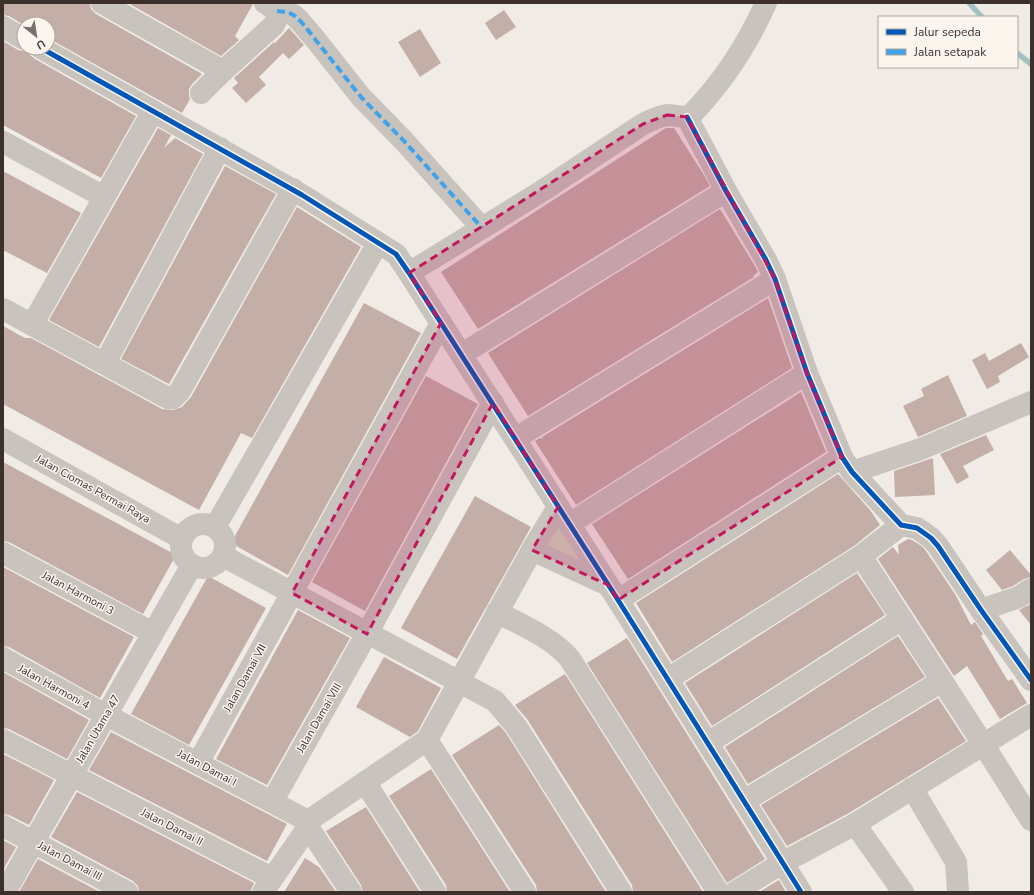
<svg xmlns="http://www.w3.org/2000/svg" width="1034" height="895" font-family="'Nunito Sans',sans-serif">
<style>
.green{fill:#d1d6bf}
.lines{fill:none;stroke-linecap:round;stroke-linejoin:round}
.stream{stroke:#a1c2c1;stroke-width:5.5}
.building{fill:#c3afa7}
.minor{stroke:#c9c3be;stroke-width:22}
.quiet{stroke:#3fa3eb;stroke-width:4;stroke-dasharray:8 4;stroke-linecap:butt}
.cycleway-casing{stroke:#fbf5ee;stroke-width:8}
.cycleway{stroke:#0057b8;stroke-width:5}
.marked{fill:#c2185b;fill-opacity:0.2;stroke:#c2185b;stroke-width:3;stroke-dasharray:8 5;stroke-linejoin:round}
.labels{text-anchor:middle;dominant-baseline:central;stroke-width:3;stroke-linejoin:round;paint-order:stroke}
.street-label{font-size:11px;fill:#3b302b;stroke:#fbf5ee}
</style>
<rect width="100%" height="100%" fill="#f0ebe5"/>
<polygon class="green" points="557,525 590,566 543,548"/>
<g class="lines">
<g class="stream">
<polyline points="969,3 982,17"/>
<polyline points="1017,53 1031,64"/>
</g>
</g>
<g class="building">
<polygon points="3,3 90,3 91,9 96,14 202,74 192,84 189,89 189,96 190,99 182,113 48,38 48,24 24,25 9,16 3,15"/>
<polygon points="128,3 253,3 253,4 235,36 239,40 221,56"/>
<polygon points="504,10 516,27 496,40 485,23"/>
<polygon points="289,28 304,45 289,59 283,53 259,77 266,85 246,103 232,88 238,83 234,78 274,42 275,43"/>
<polygon points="420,29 441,63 420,77 398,42"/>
<polygon points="3,41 18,50 24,51 29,50 30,55 35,59 136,116 101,178 3,125"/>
<polygon points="158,128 171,135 164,148 175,138 203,154 99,347 49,320"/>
<polygon points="666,128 674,128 702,172 710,186 478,329 441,272"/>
<polygon points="225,166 276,194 169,384 121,359"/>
<polygon points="3,171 81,213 47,273 3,250"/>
<polygon points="297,207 361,247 252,438 241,433 199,510 3,404 3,326 25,338 31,338 162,409 173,410 182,407 191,397"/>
<polygon points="720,209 755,266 758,272 753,276 754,277 528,416 488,353"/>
<polygon points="768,298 792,368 576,505 535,441 540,438 543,439 542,437"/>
<polygon points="364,303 421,333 288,575 231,543"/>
<polygon points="1021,343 1029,357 998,376 1000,382 987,389 972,360 985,353 989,361"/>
<polygon points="948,375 967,416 918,437 903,406 924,396 921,389"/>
<polygon points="426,376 478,404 365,611 312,582"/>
<polygon points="801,392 826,452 628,579 592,524"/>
<polygon points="986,435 994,450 963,466 969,477 957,484 940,454"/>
<polygon points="933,458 935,495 895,497 894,471"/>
<polygon points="3,462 176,555 143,614 9,542 3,541"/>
<polygon points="838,474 870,510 880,525 854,546 672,662 636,603"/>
<polygon points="475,496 531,527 457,659 401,628"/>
<polygon points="908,539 912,540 923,547 928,554 955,594 971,625 975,622 983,634 981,636 1008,681 1012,679 1027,703 1000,719 967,666 954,676 878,559 893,547 899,555 898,545"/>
<polygon points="1010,550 1031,575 1031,577 1024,579 1013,586 1002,590 986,570"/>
<polygon points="3,567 134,637 100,698 9,647 3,646"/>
<polygon points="857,573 885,615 712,726 685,683"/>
<polygon points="208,576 266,608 189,745 131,714"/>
<polygon points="1031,604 1031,625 1019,610"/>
<polygon points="298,610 350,638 267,785 216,759"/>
<polygon points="898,636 925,677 748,784 725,747"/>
<polygon points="627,638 765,859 727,883 587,663"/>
<polygon points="384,657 441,688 418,731 410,737 356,707"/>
<polygon points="3,672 89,720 67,759 9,729 3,728"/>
<polygon points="565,674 703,892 633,892 632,885 527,719 515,705"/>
<polygon points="938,698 966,741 849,813 787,846 761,805"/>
<polygon points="499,725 506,733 606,892 537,892 536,885 452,755"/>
<polygon points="111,732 287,824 267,861 89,770"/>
<polygon points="3,754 54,780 29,825 9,815 3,814"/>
<polygon points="431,769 510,892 447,892 446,885 389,796"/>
<polygon points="77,792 254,883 250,892 139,892 138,886 133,881 51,837"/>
<polygon points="366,807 420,892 363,892 361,885 326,831"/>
<polygon points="3,840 16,847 3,870"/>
<polygon points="305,858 319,867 336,892 284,892"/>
<polygon points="38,859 100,892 19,892"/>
<polygon points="779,880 786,892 759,892"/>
</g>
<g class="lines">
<g class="minor">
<polyline points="102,3 223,71"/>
<path d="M 265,3 C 269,5 273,9 277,11 C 285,14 289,10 297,18 L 316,40 L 361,97 L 404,141 L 482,228"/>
<polyline points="3,27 24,39"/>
<polyline points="41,48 302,195 396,254 409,273 618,600 801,892"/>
<polyline points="201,93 223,71 274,25 277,18 277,11"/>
<polyline points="687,117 726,191 766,260 775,279 807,373 842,457 852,472 901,525 917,528 931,538 938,546 981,610 1031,680"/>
<polyline points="3,142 104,197"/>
<path d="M 409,273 L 542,191 L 643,124 C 651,120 659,116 668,115 C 676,115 684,119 691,115 C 722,83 748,43 766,3"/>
<polyline points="3,309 168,398 173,398 180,391 293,189"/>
<polyline points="32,325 153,111"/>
<polyline points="462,354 726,191"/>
<polyline points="105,363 220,148"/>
<polyline points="516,438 775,279"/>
<polyline points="3,439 182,539"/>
<polyline points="852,472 921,449 1031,402"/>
<circle cx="203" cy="546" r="22"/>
<polyline points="569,524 807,373"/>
<polyline points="215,527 378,243"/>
<polyline points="532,550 608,585"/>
<polyline points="3,553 153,633"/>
<polyline points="223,556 495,701 516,726 621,892"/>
<polyline points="861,556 983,744 1031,820"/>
<polyline points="618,600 842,457"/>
<polyline points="981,610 1019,597 1031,589"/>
<path d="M 497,612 C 521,625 553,638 570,659 L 718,892"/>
<polyline points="3,658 106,715 308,821"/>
<polyline points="668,679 861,556 901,525"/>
<polyline points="3,740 272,878"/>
<polyline points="427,740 525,892"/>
<polyline points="708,743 902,619"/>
<polyline points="198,763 441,323"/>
<polyline points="365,782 435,892"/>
<polyline points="912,788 956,862 958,892"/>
<polyline points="744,801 942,681"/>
<polyline points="272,802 370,628 493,403"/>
<polyline points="855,824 903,892"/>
<polyline points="3,826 127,892"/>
<polyline points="5,892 192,565"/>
<polyline points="263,892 308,827"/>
<polyline points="351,892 308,827 308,821 427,740 532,550 558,507"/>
<polyline points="735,892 782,863 855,824 1031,715"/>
</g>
<path class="quiet" d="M 277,11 C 291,12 294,14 303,24 L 361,97 L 404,141 L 482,228"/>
<defs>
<g id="cycleway">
<polyline points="41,48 302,195 396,254 409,273 618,600 801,892"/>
<polyline points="687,117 726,191 766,260 775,279 807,373 842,457 852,472 901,525 917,528 931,538 938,546 981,610 1031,680"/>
</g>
</defs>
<use href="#cycleway" class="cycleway-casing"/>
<use href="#cycleway" class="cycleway"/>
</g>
<path class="marked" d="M 667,115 L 687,117 L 775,279 L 807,373 L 842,457 L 618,600 L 608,585 L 532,550 L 558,507 L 493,403 L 367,634 L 292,593 L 441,323 L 409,273 L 643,124 Z"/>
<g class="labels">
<g class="street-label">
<text transform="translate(93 489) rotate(29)">Jalan Ciomas Permai Raya</text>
<text transform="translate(78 593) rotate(28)">Jalan Harmoni 3</text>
<text transform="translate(245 678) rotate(-61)">Jalan Damai VII</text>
<text transform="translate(54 687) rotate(29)">Jalan Harmoni 4</text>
<text transform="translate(319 718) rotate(-60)">Jalan Damai VIII</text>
<text transform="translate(98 729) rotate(-60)">Jalan Utama 47</text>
<text transform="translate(207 768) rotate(28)">Jalan Damai I</text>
<text transform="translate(172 827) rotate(27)">Jalan Damai II</text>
<text transform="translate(70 861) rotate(28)">Jalan Damai III</text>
</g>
</g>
<rect width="1034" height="895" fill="none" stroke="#3b302b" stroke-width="8"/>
<rect x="878" y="16" width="140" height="52" fill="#fbf5ee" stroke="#aea6a0"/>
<rect x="886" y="29" width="20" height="6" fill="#0057b8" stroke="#aea6a0"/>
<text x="914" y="36" font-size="12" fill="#3b302b">Jalur sepeda</text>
<rect x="886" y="49" width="20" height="6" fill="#3fa3eb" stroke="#aea6a0"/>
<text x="914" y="56" font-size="12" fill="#3b302b">Jalan setapak</text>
<g transform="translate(36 36) rotate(150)"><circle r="19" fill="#fbf5ee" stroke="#aea6a0"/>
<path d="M0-3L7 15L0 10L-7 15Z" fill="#7a716c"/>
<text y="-6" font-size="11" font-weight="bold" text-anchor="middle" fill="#3b302b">U</text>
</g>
</svg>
